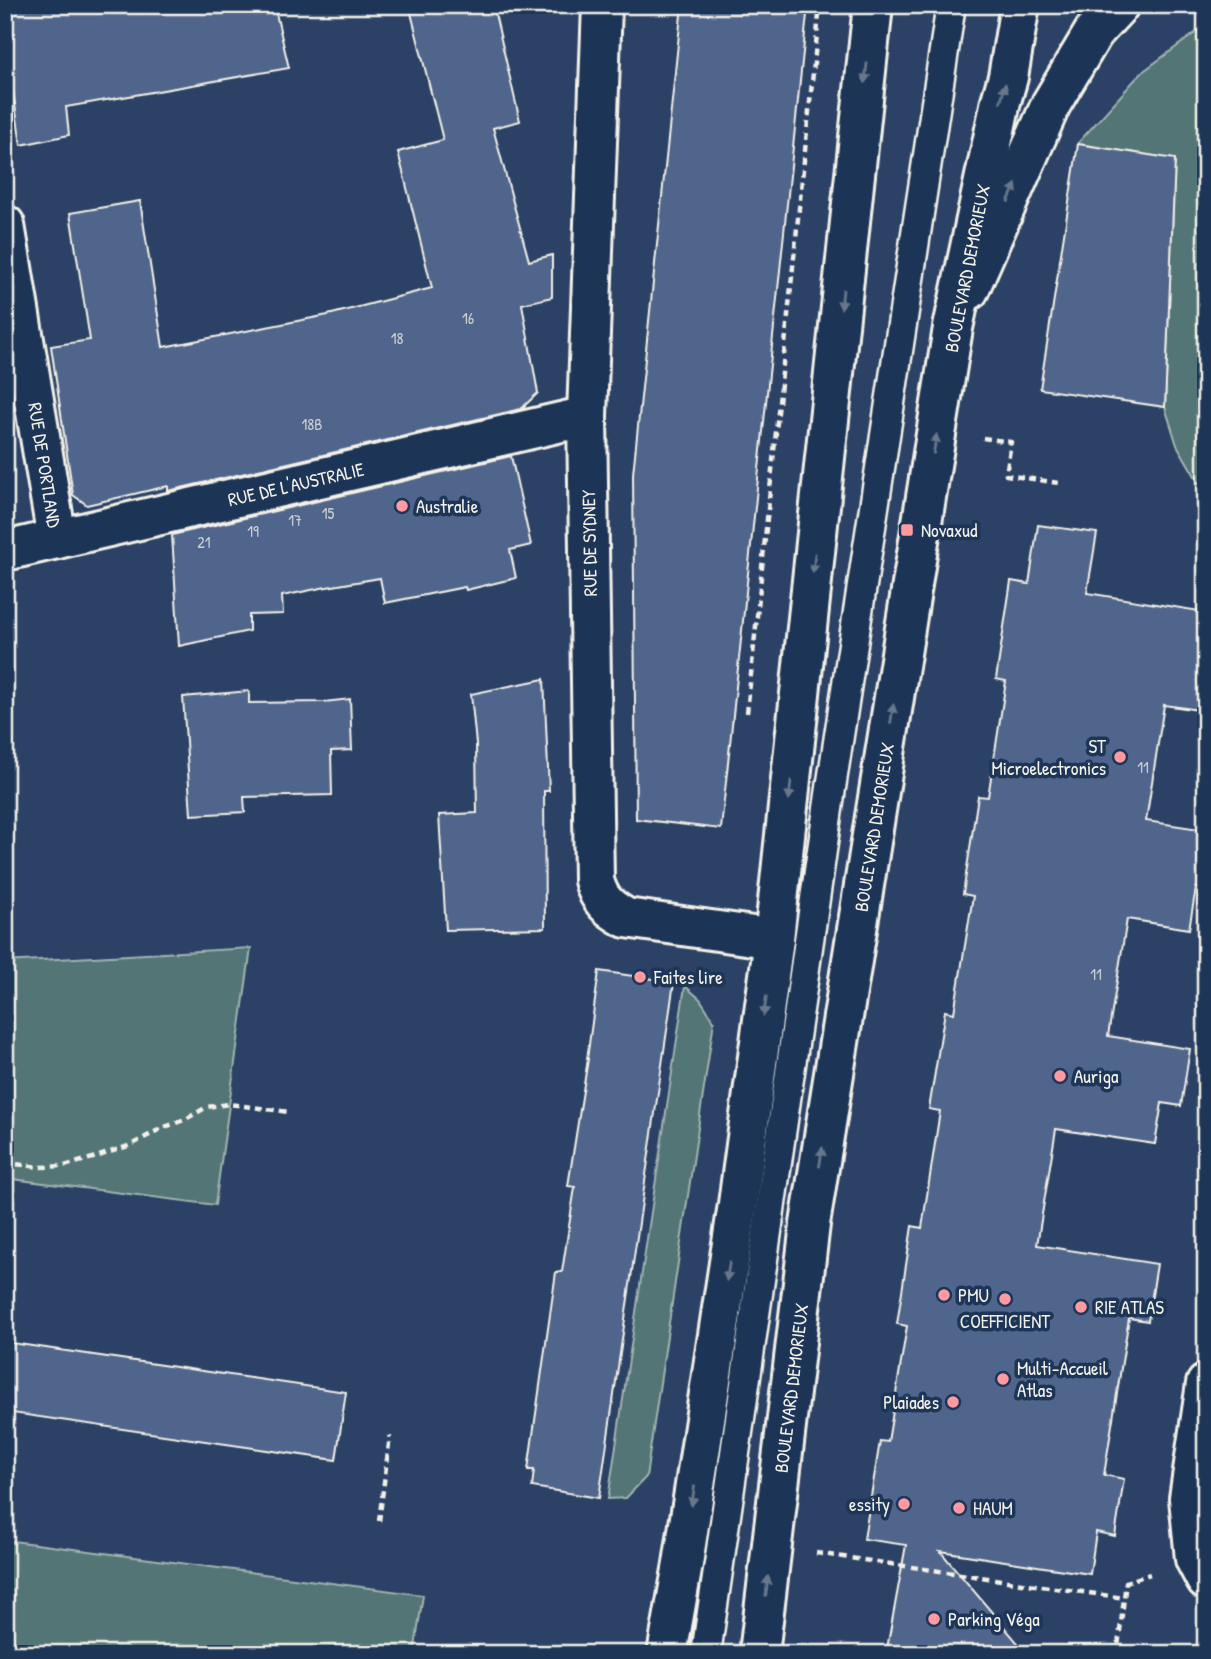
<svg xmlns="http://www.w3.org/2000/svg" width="1211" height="1659" font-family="'Patrick Hand',sans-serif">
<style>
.green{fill:#527576;stroke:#a3b3af;stroke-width:2}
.building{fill:#4f658b;stroke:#f4f1e8;stroke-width:2}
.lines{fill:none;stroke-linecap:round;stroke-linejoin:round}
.lane-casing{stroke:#f4f1e8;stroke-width:33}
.street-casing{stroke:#f4f1e8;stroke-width:44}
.primary-casing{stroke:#f4f1e8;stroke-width:44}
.path{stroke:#f4f1e8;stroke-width:4.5;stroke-dasharray:7 5;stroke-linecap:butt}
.lane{stroke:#1d3557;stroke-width:28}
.street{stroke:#1d3557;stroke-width:38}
.primary{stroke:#1d3557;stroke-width:38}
.oneway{fill:#68778a}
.poi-dot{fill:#ff9aa2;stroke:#1d3557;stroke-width:2.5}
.labels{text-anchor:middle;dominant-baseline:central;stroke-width:7;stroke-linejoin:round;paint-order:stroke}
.number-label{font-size:16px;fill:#cbced1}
.street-label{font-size:19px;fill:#f4f1e8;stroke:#1d3557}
.poi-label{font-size:19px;fill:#f4f1e8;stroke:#1d3557;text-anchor:start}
</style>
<rect width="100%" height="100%" fill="#2b4266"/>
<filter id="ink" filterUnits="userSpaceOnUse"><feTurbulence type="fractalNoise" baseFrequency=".0143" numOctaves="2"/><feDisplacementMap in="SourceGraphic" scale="14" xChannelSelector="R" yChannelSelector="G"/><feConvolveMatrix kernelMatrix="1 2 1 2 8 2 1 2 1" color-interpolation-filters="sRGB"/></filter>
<g filter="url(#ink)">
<g class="green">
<polygon points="1206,25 1206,495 1177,445 1165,407 1175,159 1077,144 1141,73"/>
<polygon points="251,948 215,1205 5,1178 5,962"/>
<polygon points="685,986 700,999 714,1021 646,1477 626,1498 608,1499"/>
<polygon points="5,1540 423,1595 414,1654 5,1654"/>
</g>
<g class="building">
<polygon points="5,5 274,5 289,68 66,107 69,135 21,145 5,37"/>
<polygon points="409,5 493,5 520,121 493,128 529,261 552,255 552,297 522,304 538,393 521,409 168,491 168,486 87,505 73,495 51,346 90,340 70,213 140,201 163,347 328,315 432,288 398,152 443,140"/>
<polygon points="682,5 808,5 721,829 636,819 633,474"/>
<polygon points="1078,144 1175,159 1165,407 1040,389"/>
<polygon points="511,456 531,545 510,550 516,578 466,590 465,587 385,603 380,578 321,588 282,596 283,614 249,615 249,631 179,646 172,535"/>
<polygon points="1038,525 1097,533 1087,593 1206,612 1206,711 1164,705 1146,821 1206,830 1206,889 1196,888 1189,929 1127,919 1108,1036 1190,1049 1181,1106 1162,1103 1155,1144 1056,1129 1037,1245 1157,1264 1148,1321 1129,1318 1104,1475 1124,1479 1115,1536 1096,1532 1090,1574 940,1551 1027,1654 886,1654 906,1545 864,1539 880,1441 888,1442 907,1326 897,1324 912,1226 922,1228 940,1111 929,1109 945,1011 954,1013 973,896 963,894 978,796 988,797 1006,681 996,679 1011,581 1029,584"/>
<polygon points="544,679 549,791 544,791 545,928 446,930 439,815 477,813 476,744 471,694"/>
<polygon points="249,691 249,703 324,702 350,699 352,750 331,751 332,795 244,797 245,812 191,815 183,697"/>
<polygon points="599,971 674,982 599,1498 532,1487 534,1470 528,1470 556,1272 562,1272 575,1187 568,1186 588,1059 587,1059"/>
<polygon points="5,1342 346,1392 336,1460 5,1412"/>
</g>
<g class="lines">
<defs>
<polyline id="lane" points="706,1654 831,788 951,5"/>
<g id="street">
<path d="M 602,5 L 587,416 L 594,880 C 599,900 608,908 626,918 L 774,939"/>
<polyline points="5,225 57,539"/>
<polyline points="969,290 1051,104 1094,32 1119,5"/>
<polyline points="5,551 587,416"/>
<polyline points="1206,1384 1189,1498 1195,1559 1206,1580"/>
</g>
<g id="primary">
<polyline points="667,1654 683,1564 738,1204 774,939 873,5"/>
<polyline points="759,1654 810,1224 953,328 1001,101 1008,77 1020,5"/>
</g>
</defs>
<use href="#lane" class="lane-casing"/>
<use href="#street" class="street-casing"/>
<use href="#primary" class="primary-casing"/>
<g class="path">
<polyline points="983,438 1011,442 1006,475 1059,483"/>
<polyline points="747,713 820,5"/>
<polyline points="5,1163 41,1167 64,1166 93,1158 131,1145 162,1128 184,1120 207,1107 229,1104 289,1112"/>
<polyline points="379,1521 390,1436"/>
<polyline points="816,1553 1124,1598"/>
<polyline points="1124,1654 1118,1647 1126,1582 1150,1574"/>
</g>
<use href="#lane" class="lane"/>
<use href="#street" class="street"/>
<use href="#primary" class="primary"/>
</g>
<defs><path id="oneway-solid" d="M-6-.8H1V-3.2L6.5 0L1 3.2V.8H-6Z" transform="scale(1.75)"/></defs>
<g class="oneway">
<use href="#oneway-solid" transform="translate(866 73) rotate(96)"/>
<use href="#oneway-solid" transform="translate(1003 93) rotate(-75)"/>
<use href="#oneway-solid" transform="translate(1012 193) rotate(-66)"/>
<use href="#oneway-solid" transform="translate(842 299) rotate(96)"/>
<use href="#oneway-solid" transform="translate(935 444) rotate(-81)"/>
<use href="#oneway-solid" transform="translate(814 563) rotate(96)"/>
<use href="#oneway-solid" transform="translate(892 714) rotate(-81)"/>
<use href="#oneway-solid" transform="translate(790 790) rotate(96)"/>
<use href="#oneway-solid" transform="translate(765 1006) rotate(98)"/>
<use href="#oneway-solid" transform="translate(821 1157) rotate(-81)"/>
<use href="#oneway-solid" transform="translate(728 1271) rotate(99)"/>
<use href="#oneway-solid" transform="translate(693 1496) rotate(99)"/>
<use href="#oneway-solid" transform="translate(767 1586) rotate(-83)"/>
</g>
</g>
<g class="poi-dot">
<circle cx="402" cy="506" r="7"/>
<rect x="900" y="523" width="14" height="14" rx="3.5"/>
<circle cx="1120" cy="757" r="7"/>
<circle cx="640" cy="977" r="7"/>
<circle cx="1060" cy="1076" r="7"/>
<circle cx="944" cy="1295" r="7"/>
<circle cx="1005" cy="1299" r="7"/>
<circle cx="1081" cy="1307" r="7"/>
<circle cx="1003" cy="1379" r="7"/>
<circle cx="953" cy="1402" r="7"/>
<circle cx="904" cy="1504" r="7"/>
<circle cx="959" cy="1508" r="7"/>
<circle cx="934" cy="1619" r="7"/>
</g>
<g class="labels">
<g class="number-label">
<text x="468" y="318">16</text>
<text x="397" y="338">18</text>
<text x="312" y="424">18B</text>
<text x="328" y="513">15</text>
<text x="295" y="520">17</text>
<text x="253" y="531">19</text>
<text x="204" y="542">21</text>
<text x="1143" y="767">11</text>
<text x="1096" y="974">11</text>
</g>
<g class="street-label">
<text transform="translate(967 268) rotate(-79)">BOULEVARD DEMORIEUX</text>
<text transform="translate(45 465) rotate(81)">RUE DE PORTLAND</text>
<text transform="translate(296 484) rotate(-13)">RUE DE L'AUSTRALIE</text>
<text transform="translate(589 543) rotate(-91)">RUE DE SYDNEY</text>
<text transform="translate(874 827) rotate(-81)">BOULEVARD DEMORIEUX</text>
<text transform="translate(791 1388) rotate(-83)">BOULEVARD DEMORIEUX</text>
</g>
<g class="poi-label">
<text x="416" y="506">Australie</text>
<text x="921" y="530">Novaxud</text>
<text x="1106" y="746" text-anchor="end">ST<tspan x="1106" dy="22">Microelectronics</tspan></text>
<text x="654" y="977">Faites lire</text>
<text x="1074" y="1076">Auriga</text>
<text x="958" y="1295">PMU</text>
<text x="1095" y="1307">RIE ATLAS</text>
<text x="1005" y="1321" text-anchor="middle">COEFFICIENT</text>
<text x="1017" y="1368">Multi-Accueil<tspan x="1017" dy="22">Atlas</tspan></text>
<text x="939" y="1402" text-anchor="end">Plaiades</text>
<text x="890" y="1504" text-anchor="end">essity</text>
<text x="973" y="1508">HAUM</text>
<text x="948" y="1619">Parking Véga</text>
</g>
</g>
<rect width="1211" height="1659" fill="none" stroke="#1d3557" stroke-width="28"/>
<rect x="14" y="14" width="1183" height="1631" fill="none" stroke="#f4f1e8" stroke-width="2.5" filter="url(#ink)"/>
</svg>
